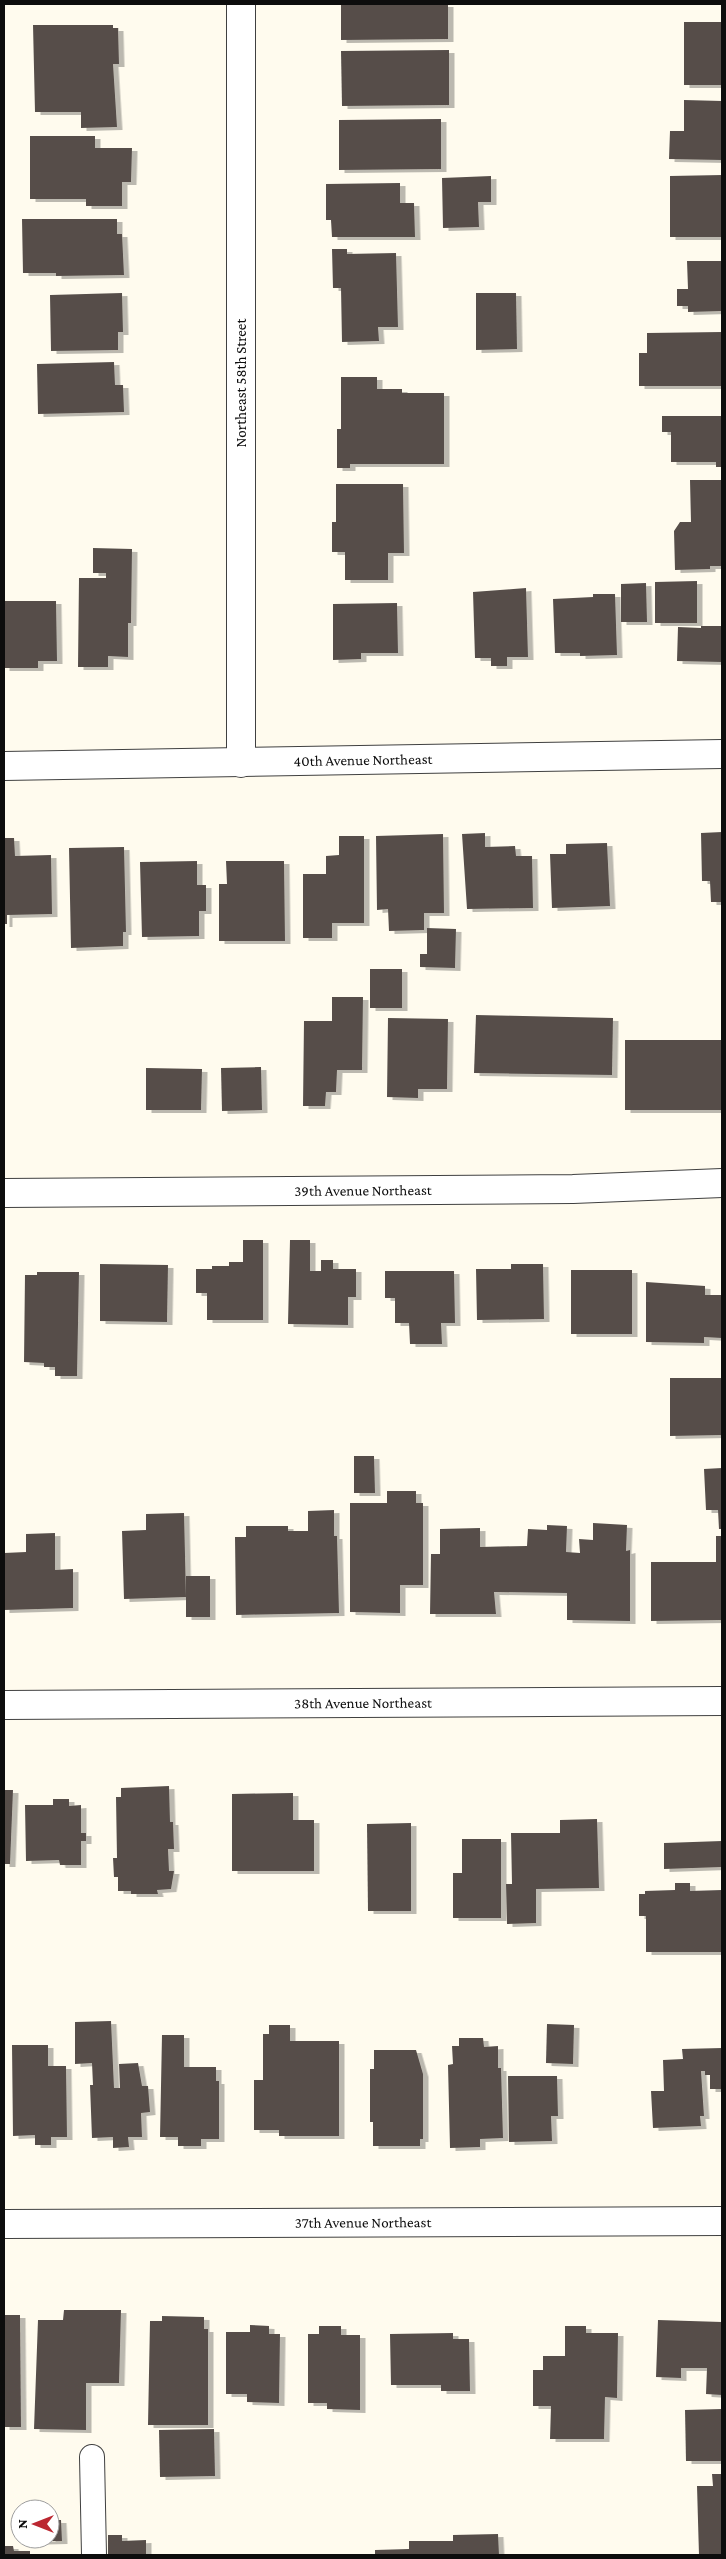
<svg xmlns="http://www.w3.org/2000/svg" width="726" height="2559" font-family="'Crimson Pro',serif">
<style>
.building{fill:#564e4a;filter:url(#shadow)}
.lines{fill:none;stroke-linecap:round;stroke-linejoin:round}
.service-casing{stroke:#404040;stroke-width:26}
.minor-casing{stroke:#404040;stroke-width:30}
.tertiary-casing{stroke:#404040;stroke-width:30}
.service{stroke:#fff;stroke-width:24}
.minor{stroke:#fff;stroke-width:28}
.tertiary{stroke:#fff;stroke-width:28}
.labels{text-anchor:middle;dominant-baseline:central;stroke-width:5;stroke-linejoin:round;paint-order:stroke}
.street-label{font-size:15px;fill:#0d0d0d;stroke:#fff}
</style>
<defs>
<filter id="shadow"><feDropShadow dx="5.5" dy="3" stdDeviation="0" flood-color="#0004"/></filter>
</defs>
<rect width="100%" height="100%" fill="#fffbee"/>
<g class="building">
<polygon points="341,4 448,4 448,39 341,40"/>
<rect x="684" y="22" width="38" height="63"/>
<polygon points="33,25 113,25 113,28 118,28 119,64 113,64 117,127 81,128 81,112 35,112"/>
<polygon points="449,50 449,105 342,106 341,51"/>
<polygon points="684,100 722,101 722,160 669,159 670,131 684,131"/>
<polygon points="441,119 441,169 339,170 339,120"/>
<polygon points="30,136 95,136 95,148 132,148 131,182 122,182 122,206 86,206 86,199 30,199"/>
<polygon points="722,175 722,237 670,237 670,176"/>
<polygon points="491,176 491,202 478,202 479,227 443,228 442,178"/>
<polygon points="400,183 400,203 414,203 415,237 332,237 331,220 326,220 326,184"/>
<polygon points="22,219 117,219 117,234 122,234 124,275 56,276 56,273 23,273"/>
<polygon points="332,249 347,249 347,254 396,253 398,327 378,327 379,341 342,342 341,288 333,288"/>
<polygon points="687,261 722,261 722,311 688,312 688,306 677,306 677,289 688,289"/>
<polygon points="122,293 123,332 118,332 118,350 51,351 50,295"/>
<polygon points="476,293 516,293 517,349 476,350"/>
<polygon points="722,332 722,386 639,386 639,353 647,353 647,333"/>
<polygon points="114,362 115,385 123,385 124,412 38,414 37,364"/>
<polygon points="341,377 377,377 377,389 402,389 402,393 444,393 444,464 350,464 350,468 337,468 337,429 341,429"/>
<polygon points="662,416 722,416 722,467 716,467 716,462 671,462 671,432 662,432"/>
<polygon points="690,480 722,480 722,566 710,566 710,569 675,570 674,531 680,522 691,522"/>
<polygon points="336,484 403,484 404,553 388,553 388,580 345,580 345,552 332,552 332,522 336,522"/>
<polygon points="93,548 132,549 131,623 128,623 128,657 108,656 108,667 78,667 79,578 106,578 106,573 93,573"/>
<polygon points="697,581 697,623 655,623 655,582"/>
<polygon points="646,583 647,622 621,622 621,584"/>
<polygon points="526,588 528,657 507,657 507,666 491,666 491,658 475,658 473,592"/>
<polygon points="593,594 615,594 617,655 580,656 580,653 555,653 553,599 593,597"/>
<polygon points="4,601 56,601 57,661 38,661 38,668 4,668"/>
<polygon points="397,603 398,653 361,653 361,659 333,660 333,604"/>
<polygon points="701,626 722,626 722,662 677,661 678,627 701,628"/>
<polygon points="722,832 722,902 711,902 710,881 702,881 701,833"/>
<polygon points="485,833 485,847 515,846 516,856 532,856 533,908 467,909 462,834"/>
<polygon points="443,834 444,913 424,913 424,930 389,931 388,909 377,910 376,836"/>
<polygon points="339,836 364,836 364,923 332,923 332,938 303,938 303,874 326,874 326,856 339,855"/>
<polygon points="4,838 14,838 15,856 51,855 52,914 7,915 7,924 4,924"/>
<polygon points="607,843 610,906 552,908 550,854 566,854 566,844"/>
<polygon points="124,847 126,932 123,932 123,946 71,948 69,848"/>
<polygon points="197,861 197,885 206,885 206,911 199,911 199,936 142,937 140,862"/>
<polygon points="226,861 284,861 285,941 219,941 219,884 227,884"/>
<polygon points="427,928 456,929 455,968 420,967 420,954 427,954"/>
<rect x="370" y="969" width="32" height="39"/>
<polygon points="332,997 363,997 362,1070 337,1070 336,1092 326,1092 325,1106 303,1106 304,1021 332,1021"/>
<polygon points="476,1015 613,1018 612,1075 474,1073"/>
<polygon points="388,1018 448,1019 447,1089 418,1089 418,1098 387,1097"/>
<rect x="625" y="1040" width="97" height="70"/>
<polygon points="261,1067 262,1110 222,1111 221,1068"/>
<polygon points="146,1068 202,1069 201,1110 146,1110"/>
<polygon points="243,1240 263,1240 263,1320 207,1320 207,1293 196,1293 196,1269 212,1269 212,1266 229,1266 229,1262 243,1262"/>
<polygon points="290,1240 310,1240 310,1271 321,1271 321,1260 333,1260 333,1269 356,1269 356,1297 348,1297 348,1325 288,1324"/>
<polygon points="100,1264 168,1265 167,1322 100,1321"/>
<polygon points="511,1264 543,1264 544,1319 477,1320 476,1269 511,1269"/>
<rect x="571" y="1270" width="61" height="64"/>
<polygon points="385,1271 454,1271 455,1323 441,1323 442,1344 410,1344 409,1323 395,1323 395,1298 385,1298"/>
<polygon points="37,1272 79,1272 77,1376 55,1376 55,1367 44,1367 44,1363 24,1362 25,1275 37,1275"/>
<polygon points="646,1282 705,1286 705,1295 722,1295 722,1338 704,1337 704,1343 646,1342"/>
<polygon points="670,1378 722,1378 722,1435 670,1436"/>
<polygon points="354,1456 374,1456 375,1493 354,1493"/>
<polygon points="722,1468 722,1529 719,1529 718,1510 706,1510 704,1469"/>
<polygon points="387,1491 416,1491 416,1503 423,1503 423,1585 400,1585 400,1613 350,1612 350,1503 387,1503"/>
<polygon points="334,1510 334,1536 337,1536 339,1613 236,1615 235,1537 246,1537 246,1526 288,1526 288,1531 308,1531 308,1511"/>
<polygon points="184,1513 186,1597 124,1599 122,1531 146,1530 146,1514"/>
<polygon points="593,1523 627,1525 626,1551 630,1550 630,1621 567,1620 567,1593 494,1592 496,1614 430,1614 431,1554 440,1554 440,1529 480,1528 480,1547 527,1546 528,1529 547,1530 547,1525 567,1526 566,1552 580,1553 579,1539 593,1540"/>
<polygon points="55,1533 55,1570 73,1569 73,1608 4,1610 4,1553 26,1552 26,1534"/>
<polygon points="716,1536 722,1536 722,1620 651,1621 651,1562 716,1562"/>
<rect x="186" y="1576" width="24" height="41"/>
<polygon points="169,1786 170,1822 173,1822 174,1849 168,1849 169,1871 174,1871 171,1889 157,1890 158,1894 131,1894 131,1891 118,1891 118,1877 114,1877 113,1858 117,1858 116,1797 121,1797 121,1788"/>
<polygon points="4,1790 13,1790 10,1864 4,1864"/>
<polygon points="293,1793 293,1820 314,1820 314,1871 232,1871 232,1794"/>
<polygon points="53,1799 69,1799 69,1806 81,1805 81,1833 86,1833 86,1841 81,1841 81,1865 60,1865 59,1860 26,1861 25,1805 53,1805"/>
<polygon points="597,1819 599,1888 536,1889 536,1923 507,1924 506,1884 512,1884 511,1833 560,1833 560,1820"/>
<polygon points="411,1823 411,1911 368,1911 367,1824"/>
<polygon points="462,1839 501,1839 501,1918 453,1918 453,1873 462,1873"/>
<polygon points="722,1841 722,1867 664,1869 664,1843"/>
<polygon points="675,1883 690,1883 690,1891 722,1890 722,1952 646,1952 646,1916 639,1916 639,1894 645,1894 645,1891 675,1890"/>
<polygon points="111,2021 114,2088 120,2088 119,2064 138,2063 142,2086 148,2086 150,2112 141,2113 142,2137 128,2137 129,2147 113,2148 113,2137 92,2138 90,2085 93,2085 92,2063 75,2064 75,2022"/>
<polygon points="547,2024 574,2025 573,2064 546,2063"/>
<polygon points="269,2025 290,2025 290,2041 339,2041 339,2136 279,2136 279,2130 254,2130 254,2080 263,2080 263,2034 269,2034"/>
<polygon points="162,2035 184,2035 184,2067 216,2067 216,2081 219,2081 219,2139 201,2139 201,2146 178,2146 178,2137 160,2137"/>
<polygon points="459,2038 483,2038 484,2047 498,2046 498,2068 501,2068 503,2138 480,2139 480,2147 450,2148 448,2065 453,2064 452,2046 459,2046"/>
<polygon points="12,2045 48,2045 48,2066 66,2066 67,2137 51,2137 51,2145 35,2145 35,2135 13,2136"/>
<polygon points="722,2048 722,2089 710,2089 710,2075 705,2075 705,2071 701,2071 704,2116 700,2116 701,2126 653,2128 651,2091 664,2091 663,2060 683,2059 682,2049"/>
<polygon points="374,2050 416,2050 423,2074 423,2139 420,2139 420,2146 373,2146 373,2122 370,2122 370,2069 374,2069"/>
<polygon points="508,2076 557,2076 558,2116 551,2116 552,2141 509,2142"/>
<polygon points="64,2310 121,2310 119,2383 86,2383 86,2430 34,2429 38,2320 63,2320"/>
<polygon points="4,2315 20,2315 21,2427 4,2427"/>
<polygon points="162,2316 204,2317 204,2329 208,2329 208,2425 148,2425 150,2321 162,2321"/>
<polygon points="658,2320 722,2322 722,2395 706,2394 707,2368 681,2368 681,2378 656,2377"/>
<polygon points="250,2325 269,2326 269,2334 280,2334 279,2403 247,2402 247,2394 226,2394 226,2332 250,2332"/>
<polygon points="319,2326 341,2326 341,2335 360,2335 360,2410 327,2409 327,2403 308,2403 308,2334 319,2334"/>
<polygon points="565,2326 586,2326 586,2333 618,2333 617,2398 605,2397 604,2439 550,2439 551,2406 533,2406 533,2370 543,2370 543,2356 565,2356"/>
<polygon points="453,2333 453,2339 469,2339 470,2391 441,2391 441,2385 391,2385 390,2334"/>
<polygon points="722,2409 722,2461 686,2461 685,2410"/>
<polygon points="214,2429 215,2476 160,2477 159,2430"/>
<polygon points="712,2474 722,2474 722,2554 699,2555 697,2486 713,2486"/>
<polygon points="50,2520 61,2520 62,2541 20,2542 20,2539 50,2539"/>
<polygon points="498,2534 499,2555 375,2555 375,2550 409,2549 409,2541 453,2541 453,2535"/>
<polygon points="108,2535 122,2535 122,2541 146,2540 146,2555 108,2555"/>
<polygon points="4,2546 13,2546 14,2551 30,2551 30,2555 4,2555"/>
</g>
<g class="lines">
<defs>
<polyline id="service" points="92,2457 94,2555"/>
<g id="minor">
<polyline points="241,4 241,763"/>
<path id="s1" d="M 4,1193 L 573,1189 L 722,1183"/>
<path id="s2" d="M 4,1705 L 722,1701"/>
<path id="s3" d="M 4,2224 L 722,2221"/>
</g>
<g id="tertiary">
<path id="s4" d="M 4,766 L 722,754"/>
</g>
</defs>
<use href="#service" class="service-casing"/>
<use href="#minor" class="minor-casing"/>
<use href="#tertiary" class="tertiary-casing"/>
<use href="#service" class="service"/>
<use href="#minor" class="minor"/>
<use href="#tertiary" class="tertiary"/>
</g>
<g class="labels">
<g class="street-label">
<text transform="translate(241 383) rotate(-90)">Northeast 58th Street</text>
<text stroke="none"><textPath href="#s4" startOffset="359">40th Avenue Northeast</textPath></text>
<text stroke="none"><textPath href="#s1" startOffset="359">39th Avenue Northeast</textPath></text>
<text stroke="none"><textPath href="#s2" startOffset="359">38th Avenue Northeast</textPath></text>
<text stroke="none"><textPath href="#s3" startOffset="359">37th Avenue Northeast</textPath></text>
</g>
</g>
<rect width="726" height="2559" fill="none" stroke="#0d0d0d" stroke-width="10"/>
<g transform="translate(35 2524) rotate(270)"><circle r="24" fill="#ffffff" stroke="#9e9e9e"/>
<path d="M0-4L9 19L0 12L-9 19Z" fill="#bb2731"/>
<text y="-8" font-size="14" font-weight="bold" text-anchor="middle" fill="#0d0d0d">N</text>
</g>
</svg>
